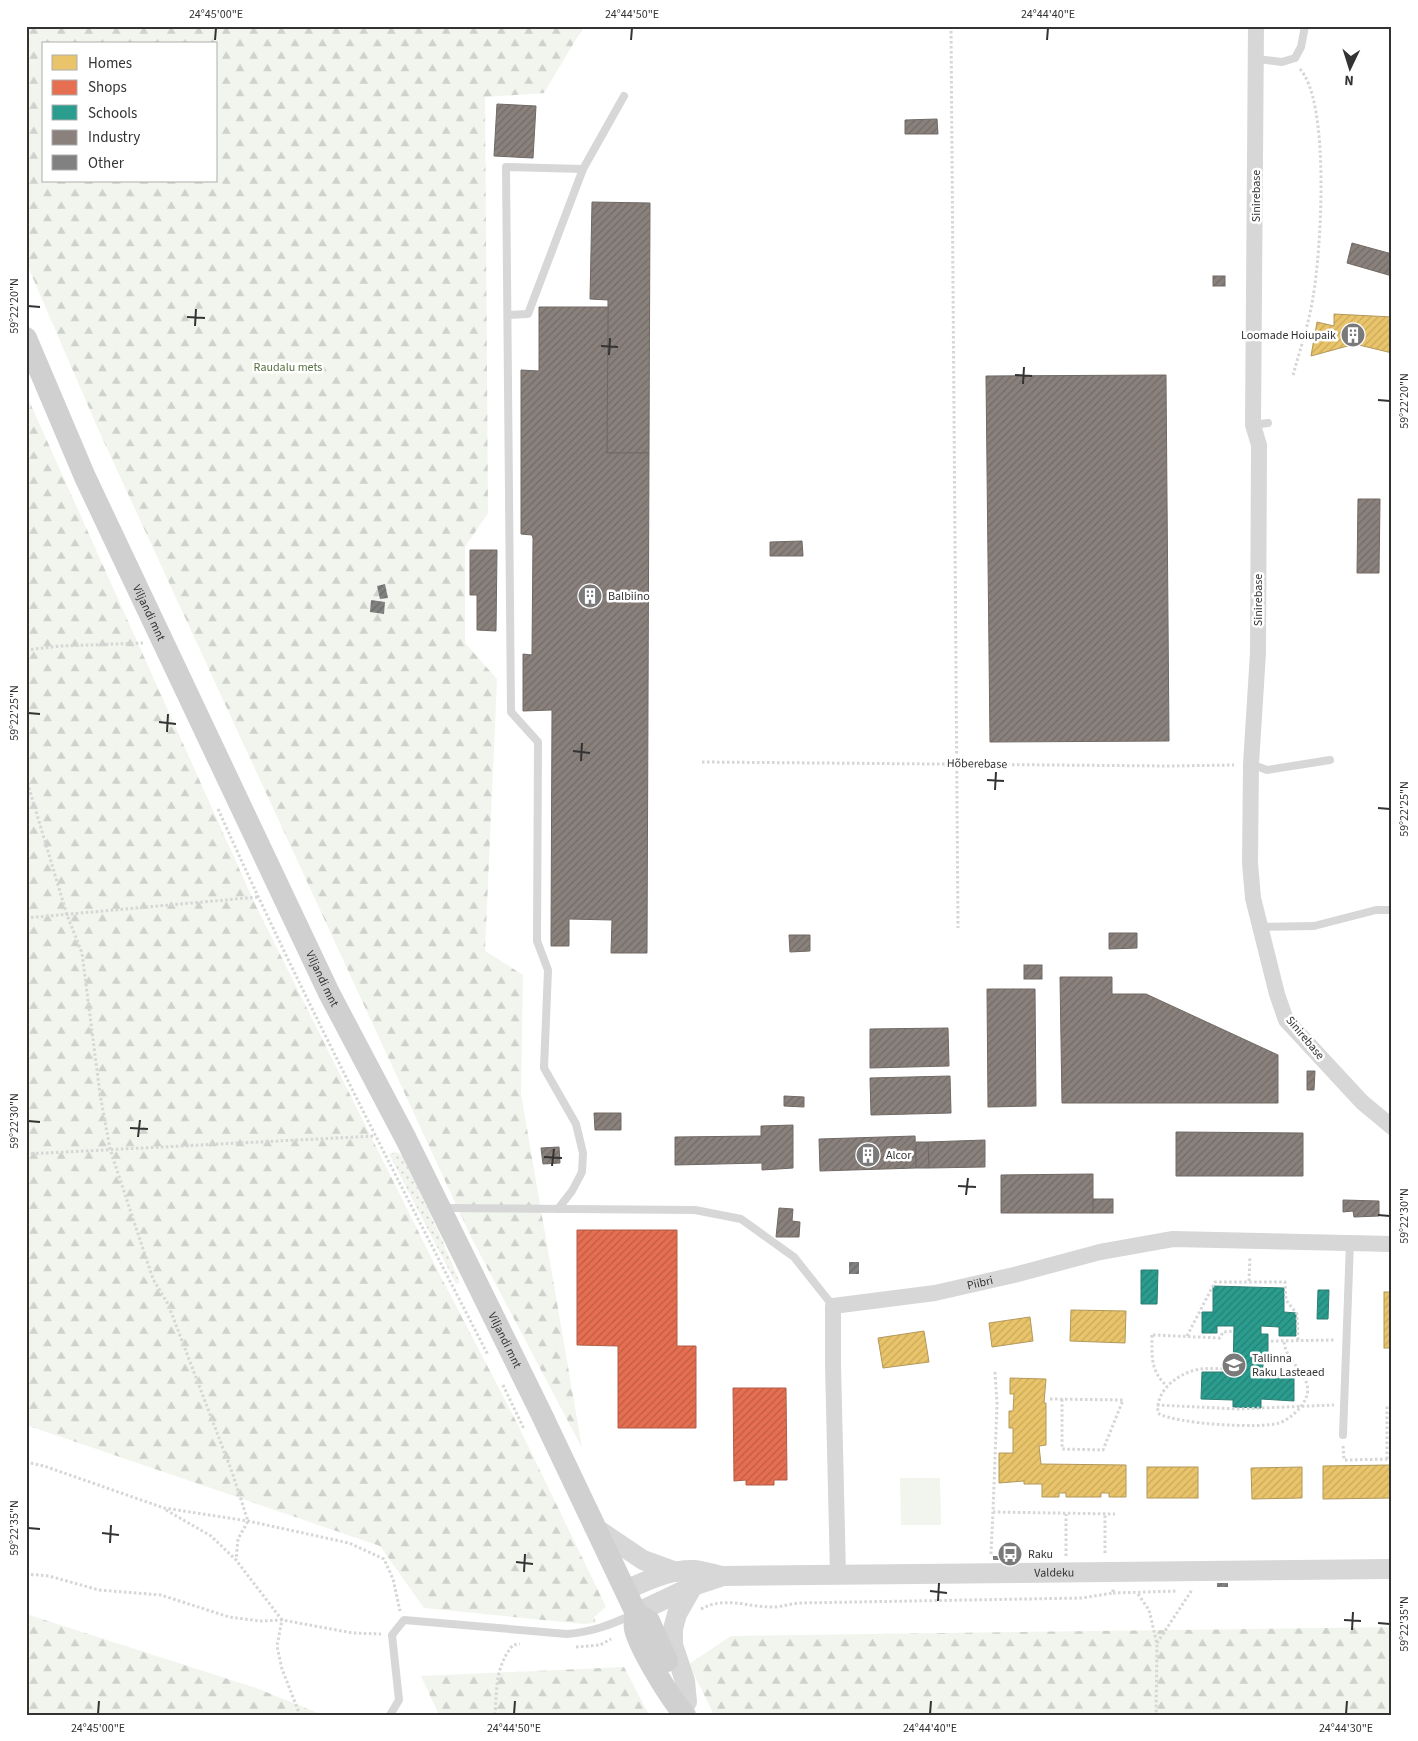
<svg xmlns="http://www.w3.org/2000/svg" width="1418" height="1741" font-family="'Source Sans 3',sans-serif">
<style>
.grass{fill:url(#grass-dots)}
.forest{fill:url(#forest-firs);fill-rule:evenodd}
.park{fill:#f1f5ed}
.homes{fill:url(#homes-hatch);stroke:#b2985a}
.shops{fill:url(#shops-hatch);stroke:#b15d48}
.schools{fill:url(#schools-hatch);stroke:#2d7d73}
.industry{fill:url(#industry-hatch);stroke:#706a66}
.building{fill:url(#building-hatch)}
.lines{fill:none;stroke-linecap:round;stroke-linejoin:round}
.path{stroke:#d6d6d6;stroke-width:3;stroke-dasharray:2.5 2.5;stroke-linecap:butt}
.service{stroke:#d7d7d7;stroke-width:8}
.minor{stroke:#d7d7d7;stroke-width:16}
.tertiary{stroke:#d7d7d7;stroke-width:20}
.secondary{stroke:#d0d0d0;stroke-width:22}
.ticks{fill:none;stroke:#333;stroke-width:2}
.labels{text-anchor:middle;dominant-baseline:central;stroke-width:5;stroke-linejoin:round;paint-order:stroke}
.street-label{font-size:12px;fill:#333;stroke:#fff}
.poi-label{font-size:12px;fill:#333;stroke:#fff;text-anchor:start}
.park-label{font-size:12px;fill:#56703f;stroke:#fff}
.neatline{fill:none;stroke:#333;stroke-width:2}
.ticks-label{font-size:12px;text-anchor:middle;fill:#333}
</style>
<defs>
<pattern id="grass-dots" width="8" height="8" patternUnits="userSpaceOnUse" patternTransform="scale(1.25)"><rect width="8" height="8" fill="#f1f5ed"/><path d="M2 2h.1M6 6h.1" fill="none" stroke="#cfd2cc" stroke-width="1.8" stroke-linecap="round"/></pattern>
<pattern id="forest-firs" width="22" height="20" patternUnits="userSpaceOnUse" patternTransform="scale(1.25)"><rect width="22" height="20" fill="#f1f5ed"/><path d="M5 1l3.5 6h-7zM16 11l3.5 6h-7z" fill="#cfd2cc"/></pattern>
<pattern id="homes-hatch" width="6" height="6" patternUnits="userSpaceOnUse" patternTransform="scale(1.25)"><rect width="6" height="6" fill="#e9c46a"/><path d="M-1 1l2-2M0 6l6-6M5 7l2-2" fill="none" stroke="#c8a95c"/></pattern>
<pattern id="shops-hatch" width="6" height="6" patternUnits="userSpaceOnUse" patternTransform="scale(1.25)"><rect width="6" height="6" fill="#e76f51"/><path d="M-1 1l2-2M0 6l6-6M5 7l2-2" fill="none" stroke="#bc5c44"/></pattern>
<pattern id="schools-hatch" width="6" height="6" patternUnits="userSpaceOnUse" patternTransform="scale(1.25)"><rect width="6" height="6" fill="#2a9d8f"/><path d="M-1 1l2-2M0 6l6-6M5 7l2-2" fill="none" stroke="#258175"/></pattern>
<pattern id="industry-hatch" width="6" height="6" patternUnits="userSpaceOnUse" patternTransform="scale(1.25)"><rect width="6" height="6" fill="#8a817c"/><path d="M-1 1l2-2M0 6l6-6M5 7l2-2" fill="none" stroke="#716a66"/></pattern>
<pattern id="building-hatch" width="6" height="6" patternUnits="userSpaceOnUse" patternTransform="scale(1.25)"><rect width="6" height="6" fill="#818181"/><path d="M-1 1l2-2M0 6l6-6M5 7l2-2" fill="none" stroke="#6a6a6a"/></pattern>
</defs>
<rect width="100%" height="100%" fill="#fff"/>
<polygon class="grass" points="396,1152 402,1155 440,1235 460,1283 456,1284 389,1154"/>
<g class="forest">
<path d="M 26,26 L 584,26 L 544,93 L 485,97 L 488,513 L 465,547 L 465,643 L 497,679 L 485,951 L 523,975 L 521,1094 L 582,1448 L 471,1237 L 99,431 L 26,262 ZM 44,44 L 216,44 L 216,181 L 44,181 Z"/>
<polygon points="26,394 255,904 441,1277 516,1421 606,1607 594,1617 596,1623 584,1624 424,1608 380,1546 26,1425"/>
<polygon points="26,1614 256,1688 323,1715 26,1715"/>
<polygon points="1392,1627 1392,1715 714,1715 689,1664 731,1636"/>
<polygon points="624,1667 649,1715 439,1715 421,1676"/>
</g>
<polygon class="park" points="900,1478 940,1478 941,1525 901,1525"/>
<g class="homes">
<polygon points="1334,314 1392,317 1392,353 1355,344 1311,356 1317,322 1334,326"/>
<rect x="1384" y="1292" width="8" height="56"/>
<polygon points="1071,1310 1126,1311 1125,1343 1070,1341"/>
<polygon points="1030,1317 1033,1341 992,1347 989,1323"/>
<polygon points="924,1331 929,1362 883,1368 878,1338"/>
<polygon points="1010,1378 1046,1379 1044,1403 1046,1403 1046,1445 1039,1446 1041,1464 1126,1465 1126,1497 1109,1497 1109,1493 1101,1493 1101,1497 1066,1497 1066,1493 1059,1493 1059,1497 1042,1497 1042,1484 1024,1484 1024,1481 999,1483 999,1453 1013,1453 1013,1428 1009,1428 1009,1411 1013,1411 1014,1394 1010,1394"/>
<polygon points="1390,1465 1392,1498 1323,1499 1323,1466"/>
<rect x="1147" y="1467" width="51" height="31"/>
<polygon points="1302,1467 1302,1498 1252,1499 1251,1468"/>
</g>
<g class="shops">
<polygon points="577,1230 677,1230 677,1346 696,1346 696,1428 618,1428 618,1346 577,1345"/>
<polygon points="733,1388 786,1388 787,1480 774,1480 774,1485 746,1485 746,1480 734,1481"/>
</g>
<g class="schools">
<polygon points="1141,1270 1158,1270 1157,1304 1141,1304"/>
<polygon points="1213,1286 1284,1288 1284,1312 1296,1313 1296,1336 1279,1336 1279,1327 1261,1326 1261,1334 1268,1334 1268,1356 1263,1356 1263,1372 1294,1373 1294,1401 1261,1399 1261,1408 1233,1407 1233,1400 1201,1399 1202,1372 1233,1372 1234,1326 1217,1326 1217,1333 1202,1333 1202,1312 1213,1312"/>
<polygon points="1318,1290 1329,1290 1328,1319 1317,1319"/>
</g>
<g class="industry">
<polygon points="497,104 536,106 533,158 494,156"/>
<polygon points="937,119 938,134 905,134 905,120"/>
<polygon points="592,202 650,203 649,453 607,453 608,300 590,299"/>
<polygon points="1352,243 1392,254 1392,276 1347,263"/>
<rect x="1213" y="276" width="12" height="10"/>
<polygon points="539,307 608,307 607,453 649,453 647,953 611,953 612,920 569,919 569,946 551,946 552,710 523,711 523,654 532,655 533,538 532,535 521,534 521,370 539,371"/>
<polygon points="1166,375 1169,741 990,742 986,376"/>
<polygon points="1358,499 1380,499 1379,573 1357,573"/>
<polygon points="802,541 803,556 770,556 770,542"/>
<polygon points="470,550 497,550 496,631 477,630 477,595 470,595"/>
<polygon points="1109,933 1137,933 1137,948 1109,949"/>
<polygon points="789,935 810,935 810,951 790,952"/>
<rect x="1024" y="965" width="18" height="14"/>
<polygon points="1060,977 1112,977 1112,994 1146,994 1278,1055 1278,1103 1062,1103"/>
<polygon points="987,989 1035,989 1036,1106 988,1107"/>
<polygon points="948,1028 949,1066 870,1068 870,1029"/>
<polygon points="1307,1071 1315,1071 1314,1090 1307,1090"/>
<polygon points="950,1076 951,1113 871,1115 870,1078"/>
<polygon points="784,1096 804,1097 804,1107 784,1106"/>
<polygon points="594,1113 621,1113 621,1130 595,1130"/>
<polygon points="793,1125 793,1168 762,1170 762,1163 675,1165 675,1137 761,1136 761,1126"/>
<polygon points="1176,1132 1303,1133 1303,1176 1176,1176"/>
<polygon points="915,1136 916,1168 820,1171 819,1139"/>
<polygon points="985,1140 985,1167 929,1168 928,1142"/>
<polygon points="916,1142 928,1142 929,1168 916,1168"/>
<polygon points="559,1147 560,1163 543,1164 541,1148"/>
<polygon points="1093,1174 1093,1213 1001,1213 1001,1175"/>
<rect x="1093" y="1199" width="20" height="14"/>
<polygon points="1343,1200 1379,1201 1379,1216 1354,1217 1353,1211 1343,1212"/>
<polygon points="779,1208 793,1209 792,1221 800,1222 799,1237 776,1237"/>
</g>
<g class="building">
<polygon points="385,584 388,598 380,599 377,586"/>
<polygon points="371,600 385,602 384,614 370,612"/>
<rect x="849" y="1262" width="10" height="12"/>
<rect x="993" y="1556" width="11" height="4"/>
<rect x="1217" y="1583" width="11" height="4"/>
</g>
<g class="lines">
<g class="path">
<polyline points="951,26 958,928"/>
<path d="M 1293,375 C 1300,350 1309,323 1313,297 C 1321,253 1331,100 1299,68"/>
<polyline points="26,650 61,646 143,643"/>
<polyline points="702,762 1169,766 1234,765"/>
<polyline points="26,778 67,915 82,953 100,1094 110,1149 153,1279 168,1304 232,1472 248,1521 238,1539 236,1560"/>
<path d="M 218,809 C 301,994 395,1174 488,1355"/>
<polyline points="26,918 258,897"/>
<polyline points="26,1154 375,1136"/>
<polyline points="1249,1281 1250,1256"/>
<path d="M 1152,1335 C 1152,1356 1150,1371 1167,1386"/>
<polyline points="1153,1335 1220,1338 1223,1332 1234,1331"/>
<polyline points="1187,1336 1215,1282 1285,1282 1286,1300 1297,1314 1298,1340"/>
<polyline points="1271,1341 1336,1340"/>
<path d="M 1233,1369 C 1222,1369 1211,1368 1201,1369 C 1179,1372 1155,1390 1158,1413 C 1174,1424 1261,1429 1279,1423 C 1289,1420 1302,1408 1306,1398 C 1315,1376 1285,1363 1284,1341"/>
<polyline points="995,1372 997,1404 993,1512 1115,1514"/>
<polyline points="503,1385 524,1429"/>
<polyline points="1050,1399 1123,1400 1103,1450 1062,1449 1062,1398"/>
<polyline points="1157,1405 1237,1409 1334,1405"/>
<polyline points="1343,1446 1344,1460 1392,1459"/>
<polyline points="1387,1459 1387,1404"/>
<polyline points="26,1462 44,1466 164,1508 248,1521 349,1543 384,1559 393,1579 400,1611"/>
<polyline points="166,1510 211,1536 236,1560 282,1620 277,1646 282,1669 300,1715"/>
<polyline points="1105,1553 1105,1514"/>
<polyline points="991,1554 993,1512"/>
<polyline points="1066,1556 1066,1514"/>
<polyline points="26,1574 49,1576 99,1590 161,1595 229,1617 260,1621 282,1620 353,1633 381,1634"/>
<polyline points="1113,1593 1177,1591"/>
<polyline points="1138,1594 1149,1610 1157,1644 1156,1715"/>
<path d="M 701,1609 C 725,1596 747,1607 772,1607 C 781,1607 790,1604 799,1603 L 1082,1598 L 1113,1593 L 1113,1589"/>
<polyline points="1157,1643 1192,1590"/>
<polyline points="576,1647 600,1645 611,1639"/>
<path d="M 495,1715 C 497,1688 495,1667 513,1645 L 520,1644"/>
</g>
<g class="service">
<polyline points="1257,59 1282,62 1295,58 1301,47 1305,26"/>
<polyline points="508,315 528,314 583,169"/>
<polyline points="1253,425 1268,423"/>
<polyline points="1251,764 1267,770 1330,760"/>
<polyline points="1260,927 1314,926 1376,910 1392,910"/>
<polyline points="444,1208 695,1210 741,1219 794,1257 833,1306"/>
<polyline points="558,1209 572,1191 582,1172 583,1153 576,1124 544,1068 548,970 537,941 538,742 511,712 506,167 583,169 624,96"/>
<polyline points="1343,1435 1350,1242"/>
<path d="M 390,1715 L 399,1700 L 392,1635 L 404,1620 L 567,1634 C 592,1632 610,1625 632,1615"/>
</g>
<g class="minor">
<polyline points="1256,26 1253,425 1259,445 1258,653 1251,764 1250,863 1253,898 1277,994 1286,1020 1362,1102 1392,1127"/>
<path id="s1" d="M 838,1575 L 833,1364 L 833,1306 L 935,1293 L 1014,1275 L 1100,1252 L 1173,1239 L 1392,1244"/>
</g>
<g class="tertiary">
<polyline points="594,1527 643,1560 676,1572"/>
<path d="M 625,1590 C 647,1581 670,1569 694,1570 C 703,1571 713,1574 722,1576"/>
<path id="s2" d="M 636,1613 L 693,1586 L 723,1576 L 1392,1569"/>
<polyline points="687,1702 685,1681 673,1645 673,1629 677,1614 693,1586"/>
</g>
<g class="secondary">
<path id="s3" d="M 26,338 L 85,477 L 329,993 L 406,1139 L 540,1411 L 636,1613 C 635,1618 634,1625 635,1629 C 640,1649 671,1700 685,1715"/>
<polyline points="636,1613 649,1621 667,1661"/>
</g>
</g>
<path class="ticks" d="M 215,40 L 216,28M 631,40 L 632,28M 1047,40 L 1048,28M 28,306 L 40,307M 187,317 L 205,318M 195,326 L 196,309M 601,346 L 618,347M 609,355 L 610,338M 1015,375 L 1032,376M 1023,384 L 1024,367M 1378,400 L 1390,401M 28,713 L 40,714M 159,722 L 176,724M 167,732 L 168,714M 573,751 L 590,753M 581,761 L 582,743M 987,780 L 1004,781M 995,790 L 996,772M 1378,808 L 1390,809M 28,1121 L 40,1122M 130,1128 L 148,1129M 138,1137 L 140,1120M 544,1157 L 562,1158M 552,1166 L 554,1149M 958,1186 L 976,1187M 966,1195 L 968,1178M 1378,1215 L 1390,1216M 28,1528 L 40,1529M 102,1533 L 119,1535M 110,1543 L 111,1525M 516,1562 L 533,1564M 524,1572 L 525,1554M 930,1591 L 947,1593M 938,1601 L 939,1583M 1344,1620 L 1361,1621M 1378,1623 L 1390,1624M 1352,1630 L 1353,1612M 98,1714 L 99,1701M 514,1714 L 515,1701M 930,1714 L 931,1701M 1346,1714 L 1347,1701"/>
<defs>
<symbol id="building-disc" viewBox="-11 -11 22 22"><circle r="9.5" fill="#7a7a7a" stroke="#fff"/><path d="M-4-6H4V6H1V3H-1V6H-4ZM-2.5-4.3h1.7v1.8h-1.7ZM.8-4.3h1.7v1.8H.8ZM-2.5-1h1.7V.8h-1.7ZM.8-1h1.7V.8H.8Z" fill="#fff"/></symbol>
<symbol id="school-disc" viewBox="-11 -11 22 22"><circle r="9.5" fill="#7a7a7a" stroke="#fff"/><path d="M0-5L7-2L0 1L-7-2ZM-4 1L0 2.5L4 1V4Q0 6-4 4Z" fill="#fff"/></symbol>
<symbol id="bus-disc" viewBox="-11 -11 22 22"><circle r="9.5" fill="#7a7a7a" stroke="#fff"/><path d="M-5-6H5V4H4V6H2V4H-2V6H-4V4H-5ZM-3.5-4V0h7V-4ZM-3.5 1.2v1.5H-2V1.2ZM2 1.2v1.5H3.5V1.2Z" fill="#fff"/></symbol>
</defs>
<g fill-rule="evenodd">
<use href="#building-disc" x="1339" y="321" width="28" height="28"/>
<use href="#building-disc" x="576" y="582" width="28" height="28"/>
<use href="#building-disc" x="854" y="1141" width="28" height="28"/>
<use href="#school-disc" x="1220" y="1351" width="28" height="28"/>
<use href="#bus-disc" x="996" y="1540" width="28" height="28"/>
</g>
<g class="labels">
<g class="street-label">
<text transform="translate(1256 196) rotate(-90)">Sinirebase</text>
<text transform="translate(1258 600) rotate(-90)">Sinirebase</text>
<text stroke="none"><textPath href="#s3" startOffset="301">Viljandi mnt</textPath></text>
<text transform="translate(977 764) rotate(1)">Hõberebase</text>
<text stroke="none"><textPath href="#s3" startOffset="706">Viljandi mnt</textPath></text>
<text transform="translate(1305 1038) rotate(50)">Sinirebase</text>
<text stroke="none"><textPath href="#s1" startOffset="418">Piibri</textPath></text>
<text stroke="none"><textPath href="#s3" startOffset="1111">Viljandi mnt</textPath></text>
<text stroke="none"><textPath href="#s2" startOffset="426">Valdeku</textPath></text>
</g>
<g class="poi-label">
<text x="1336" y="335" text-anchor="end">Loomade Hoiupaik</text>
<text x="608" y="596">Balbiino</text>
<text x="886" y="1155">Alcor</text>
<text x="1252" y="1358">Tallinna<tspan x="1252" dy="14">Raku Lasteaed</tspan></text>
<text x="1028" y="1554">Raku</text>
</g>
<g class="park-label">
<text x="288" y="367">Raudalu mets</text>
</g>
</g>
<rect width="1418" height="1741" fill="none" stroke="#ffffff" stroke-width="55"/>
<rect x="42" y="42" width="175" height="140" fill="#ffffff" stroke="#adadad"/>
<rect x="52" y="55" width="25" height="15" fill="#e9c46a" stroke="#adadad"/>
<text x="88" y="68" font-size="15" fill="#333333">Homes</text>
<rect x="52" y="80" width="25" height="15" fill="#e76f51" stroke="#adadad"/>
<text x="88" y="92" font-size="15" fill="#333333">Shops</text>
<rect x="52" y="105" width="25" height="15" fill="#2a9d8f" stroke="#adadad"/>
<text x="88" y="118" font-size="15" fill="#333333">Schools</text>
<rect x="52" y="130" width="25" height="15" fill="#8a817c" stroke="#adadad"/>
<text x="88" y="142" font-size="15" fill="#333333">Industry</text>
<rect x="52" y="155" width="25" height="15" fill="#818181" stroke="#adadad"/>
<text x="88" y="168" font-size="15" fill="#333333">Other</text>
<g transform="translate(1350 68) rotate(184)" stroke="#ffffff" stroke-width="4" paint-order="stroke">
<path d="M0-4L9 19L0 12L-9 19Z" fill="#333333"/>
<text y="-8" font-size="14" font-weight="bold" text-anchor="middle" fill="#333333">N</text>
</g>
<rect x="28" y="28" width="1362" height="1686" class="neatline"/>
<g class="ticks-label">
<text x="216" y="18">24°45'00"E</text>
<text x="632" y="18">24°44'50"E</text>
<text x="1048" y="18">24°44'40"E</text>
<text transform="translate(14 306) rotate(-90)" y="4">59°22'20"N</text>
<text transform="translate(1404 401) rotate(-90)" y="4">59°22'20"N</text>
<text transform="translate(14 713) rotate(-90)" y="4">59°22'25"N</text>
<text transform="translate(1404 809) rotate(-90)" y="4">59°22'25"N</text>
<text transform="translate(14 1121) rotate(-90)" y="4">59°22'30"N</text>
<text transform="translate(1404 1216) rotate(-90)" y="4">59°22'30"N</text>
<text transform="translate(14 1528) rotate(-90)" y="4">59°22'35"N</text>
<text transform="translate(1404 1624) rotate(-90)" y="4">59°22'35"N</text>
<text x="98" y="1732">24°45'00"E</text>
<text x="514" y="1732">24°44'50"E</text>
<text x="930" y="1732">24°44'40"E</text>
<text x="1346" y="1732">24°44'30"E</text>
</g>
</svg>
